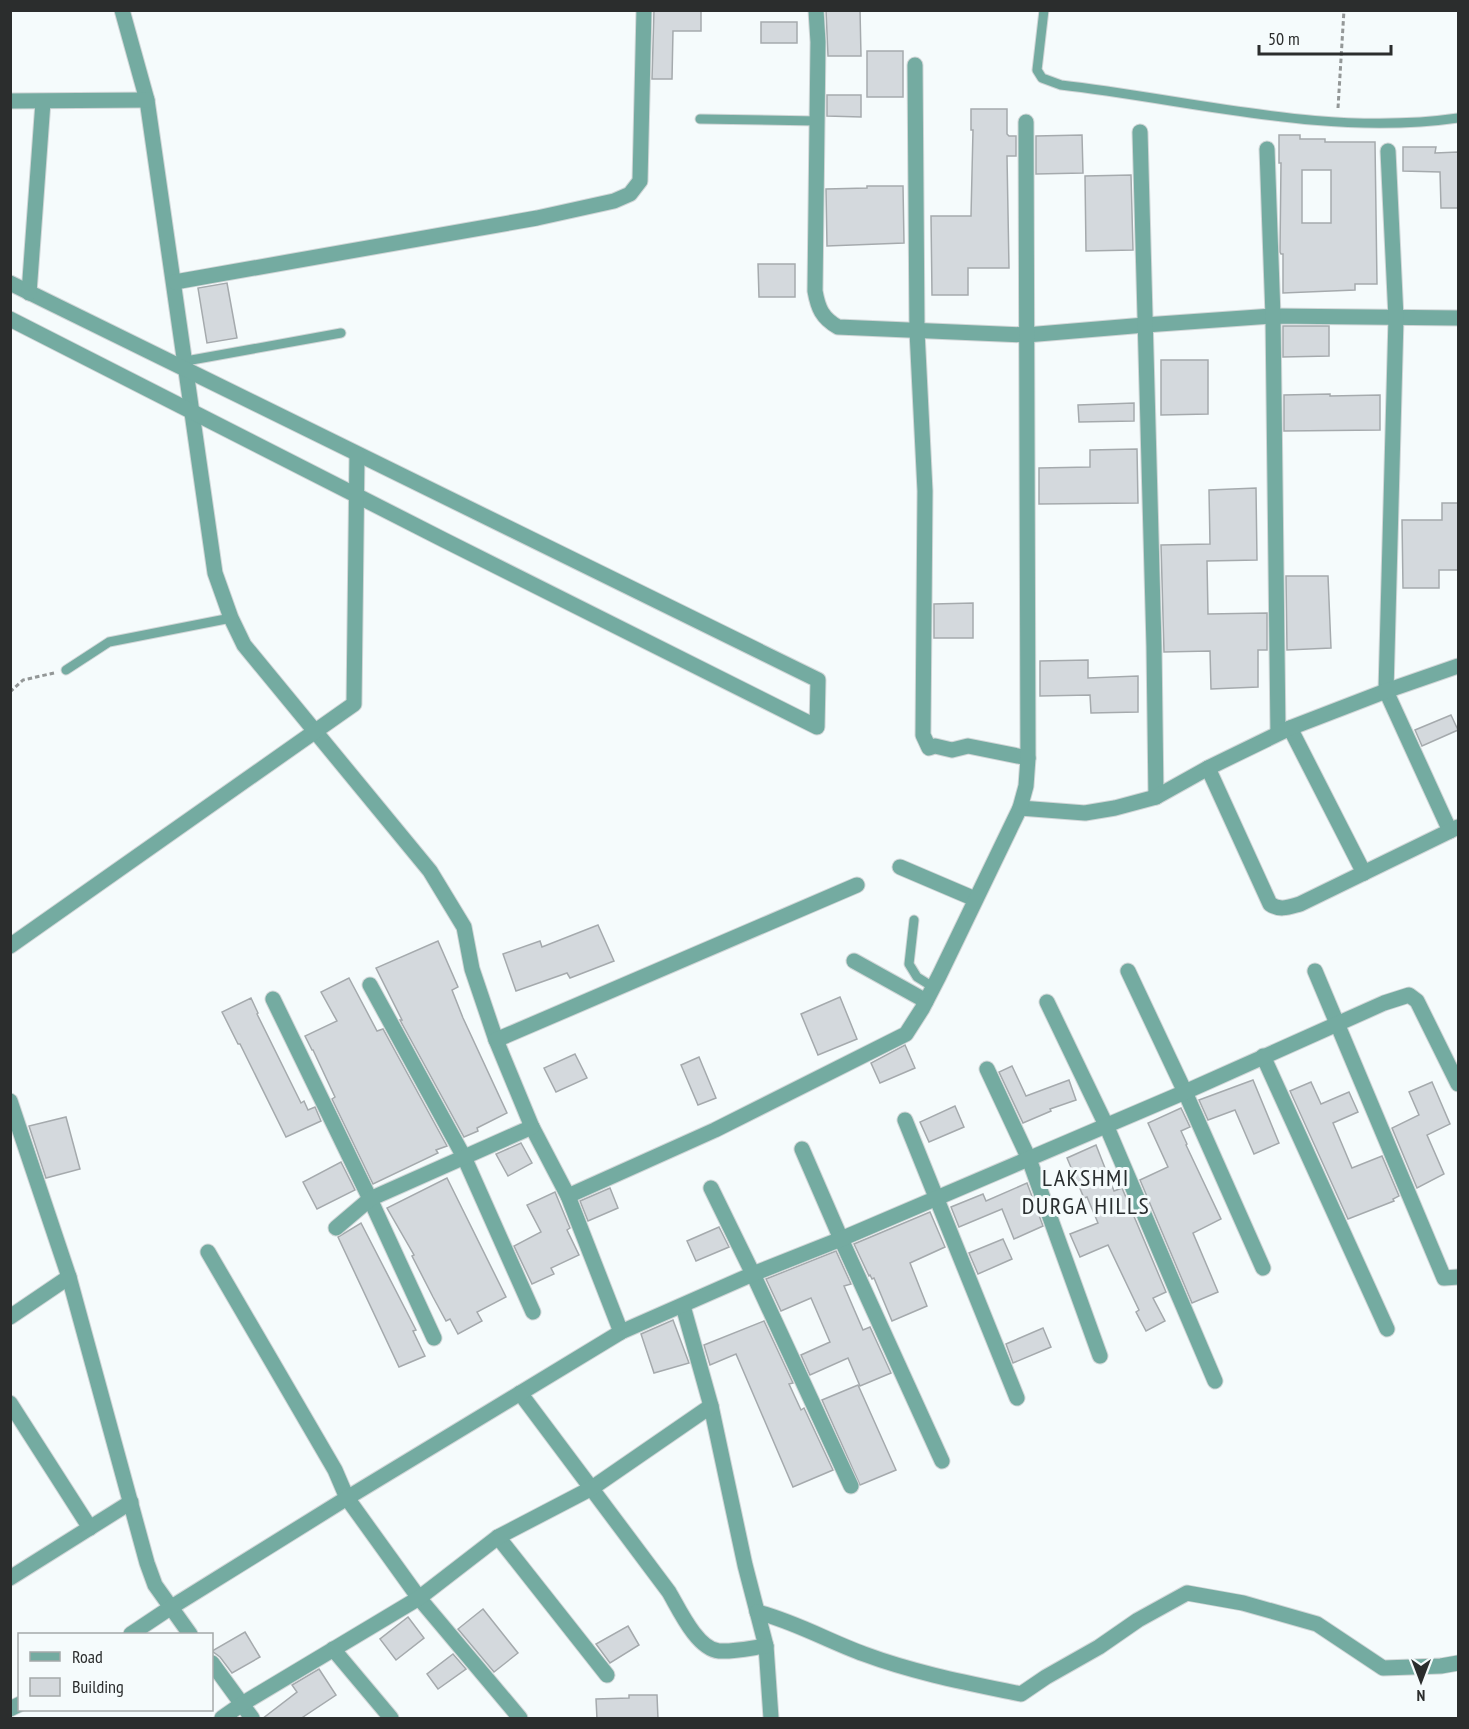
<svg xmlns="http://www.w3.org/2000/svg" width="1469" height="1729" font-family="'PT Sans Narrow',sans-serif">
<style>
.building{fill:#d4d9dd;stroke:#a5aaad;stroke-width:1.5;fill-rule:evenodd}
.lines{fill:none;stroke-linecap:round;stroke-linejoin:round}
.service-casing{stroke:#d1d6d7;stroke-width:11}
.minor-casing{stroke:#d1d6d7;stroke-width:17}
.path{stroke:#939797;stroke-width:3;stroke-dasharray:4.5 3;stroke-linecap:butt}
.service{stroke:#74aba1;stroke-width:9}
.minor{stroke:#74aba1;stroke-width:15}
.labels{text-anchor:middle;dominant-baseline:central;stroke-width:6;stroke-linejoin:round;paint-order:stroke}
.neighbourhood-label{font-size:24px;letter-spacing:1.5px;fill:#292e2f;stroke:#f5fbfc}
</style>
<rect width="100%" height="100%" fill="#f5fbfc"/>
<g class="building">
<polygon points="654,10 701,10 701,31 673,31 672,79 652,79"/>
<polygon points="826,10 860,10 861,56 828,56"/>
<rect x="761" y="22" width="36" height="21"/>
<rect x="867" y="51" width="36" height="46"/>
<polygon points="827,95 861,95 861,117 827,116"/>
<polygon points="971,109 1007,109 1007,134 1009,136 1016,136 1016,156 1007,156 1009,268 968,268 968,295 932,295 931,216 971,216 973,130 971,130"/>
<polygon points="1082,135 1083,173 1036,174 1036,136"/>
<path d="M 1279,135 L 1300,135 L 1300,139 L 1325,139 L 1325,142 L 1375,142 L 1377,284 L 1355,284 L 1355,290 L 1283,293 L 1283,254 L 1281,254 L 1280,252 L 1281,163 L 1279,163 ZM 1302,170 L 1331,170 L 1331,223 L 1302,223 Z"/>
<polygon points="1403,147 1436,147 1435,153 1458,152 1458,208 1441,208 1440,172 1403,171"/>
<polygon points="1131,175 1133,250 1086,251 1085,176"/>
<polygon points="867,186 903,186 904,243 827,246 826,189 867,188"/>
<polygon points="758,264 795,264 795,297 759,297"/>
<polygon points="227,283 237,338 207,343 198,288"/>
<polygon points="1283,326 1329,326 1329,356 1283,357"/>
<polygon points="1161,360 1208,360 1208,414 1161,415"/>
<polygon points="1330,394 1330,396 1380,395 1380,430 1284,431 1284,395"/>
<polygon points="1134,403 1134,421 1079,422 1078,405"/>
<polygon points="1137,449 1138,503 1039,504 1039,468 1090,467 1090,450"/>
<polygon points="1256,488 1257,560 1207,561 1208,614 1267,613 1267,650 1258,650 1258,687 1211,689 1210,651 1164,652 1161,545 1210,544 1209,490"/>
<polygon points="1442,503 1458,503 1458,570 1439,570 1439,588 1403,588 1402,520 1442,520"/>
<polygon points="1286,576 1328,576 1331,648 1287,650"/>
<polygon points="973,603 973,638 934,638 934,604"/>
<polygon points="1088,660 1088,678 1138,676 1138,712 1091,713 1090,695 1040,696 1040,661"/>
<polygon points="1451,715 1458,730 1422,746 1415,730"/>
<polygon points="598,925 614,961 570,978 567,973 516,991 503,954 540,941 542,947"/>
<polygon points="438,941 458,987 452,990 463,1018 507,1113 477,1128 478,1131 464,1137 400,1020 402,1020 376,968"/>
<polygon points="349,978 377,1031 383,1029 447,1146 436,1150 438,1153 373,1184 332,1099 335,1097 313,1050 312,1050 305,1036 337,1021 321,992"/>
<polygon points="840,997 857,1039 818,1055 801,1014"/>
<polygon points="251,998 258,1013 257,1014 301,1103 304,1101 308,1110 315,1107 321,1121 286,1137 240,1044 238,1044 222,1012"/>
<polygon points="905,1045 915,1068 880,1083 871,1063"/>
<polygon points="575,1054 587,1078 556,1092 544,1068"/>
<polygon points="699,1057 716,1098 698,1105 681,1065"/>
<polygon points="1012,1066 1026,1096 1069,1080 1076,1100 1050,1109 1051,1111 1023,1123 999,1072"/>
<polygon points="1253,1080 1279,1143 1254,1154 1235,1110 1208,1120 1199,1100"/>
<polygon points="1311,1082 1321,1104 1349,1092 1358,1112 1333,1123 1352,1168 1382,1156 1399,1196 1393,1199 1394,1201 1348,1219 1290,1091"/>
<polygon points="1432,1082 1450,1124 1427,1135 1444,1174 1417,1188 1392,1128 1419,1115 1409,1092"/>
<polygon points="955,1106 964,1127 929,1142 920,1122"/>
<polygon points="1181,1108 1190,1127 1181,1131 1187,1144 1186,1145 1221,1219 1193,1233 1218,1292 1192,1303 1140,1180 1168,1167 1148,1123"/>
<polygon points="66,1117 80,1169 46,1178 29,1126"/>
<polygon points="521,1143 532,1163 508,1176 496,1154"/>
<polygon points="1096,1145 1114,1191 1122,1188 1166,1292 1153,1298 1165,1321 1146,1331 1136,1312 1139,1310 1108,1245 1080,1257 1070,1234 1098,1223 1087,1197 1084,1198 1067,1158"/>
<polygon points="341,1162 355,1190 317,1209 303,1182"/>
<polygon points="447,1178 506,1297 477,1312 482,1321 458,1334 450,1319 446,1321 433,1297 412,1256 414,1255 387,1208"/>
<polygon points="1027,1183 1043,1226 1014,1239 1002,1209 959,1227 951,1207 983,1194 986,1201"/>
<polygon points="610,1188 618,1208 588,1221 580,1201"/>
<polygon points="555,1192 570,1228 567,1230 579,1255 551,1268 554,1274 532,1284 514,1246 541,1232 527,1205"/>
<polygon points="930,1212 945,1247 910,1263 927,1306 892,1321 874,1278 872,1279 870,1275 869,1276 854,1244"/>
<polygon points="361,1223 416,1330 413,1331 425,1356 399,1367 338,1237"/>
<polygon points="719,1227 729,1247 696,1261 687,1241"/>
<polygon points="1003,1239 1012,1259 978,1274 969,1253"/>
<polygon points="836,1251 851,1284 844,1286 863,1330 870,1327 891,1373 860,1386 848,1358 810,1375 801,1355 830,1342 811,1298 781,1311 766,1279"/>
<polygon points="673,1320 689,1363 654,1373 641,1334"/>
<polygon points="764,1321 793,1383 789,1384 801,1410 804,1408 833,1470 793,1487 736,1354 710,1365 704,1345"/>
<polygon points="1043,1328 1051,1347 1013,1363 1006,1344"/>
<polygon points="858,1385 896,1470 860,1485 822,1400"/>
<polygon points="483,1609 518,1653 494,1672 458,1629"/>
<polygon points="408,1617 424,1638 396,1660 380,1639"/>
<polygon points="628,1626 639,1645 610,1663 596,1644"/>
<polygon points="245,1632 260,1657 232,1673 220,1657 212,1651"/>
<polygon points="453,1654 466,1669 438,1689 427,1674"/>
<polygon points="319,1669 336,1695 300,1719 262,1719 297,1692 292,1685"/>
<polygon points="629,1695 657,1695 658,1719 597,1719 596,1699 629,1698"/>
</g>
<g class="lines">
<defs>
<g id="service">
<path d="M 1044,10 L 1037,70 L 1042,78 L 1061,85 C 1192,100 1326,137 1458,118"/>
<polyline points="700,119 817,121"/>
<polyline points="186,361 341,333"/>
<polyline points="66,670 109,642 231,618"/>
<polyline points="914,920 909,964 917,977 933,987"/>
</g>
<g id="minor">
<polyline points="122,10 147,100 215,573 231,618 244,645 430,871 464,927 472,969 496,1040 532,1127 568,1196 621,1332"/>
<path d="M 816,10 L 818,42 L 815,291 C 818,308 822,318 838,327 L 1026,335 L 1145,325 L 1273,316 L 1458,318"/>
<polyline points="915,65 917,331 925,491 923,735 929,748 935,746 952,750 968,746 1028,758"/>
<polyline points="10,101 147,100"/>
<polyline points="1140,132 1154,646 1156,797"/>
<polyline points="1267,149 1273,316 1278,733"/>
<polyline points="1388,151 1396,318 1386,691 1450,831"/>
<polyline points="175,282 537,218 614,201 630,194 640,181 644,10"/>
<polyline points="10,283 818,680 817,727 444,540 10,319"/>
<polyline points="29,293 43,102"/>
<polyline points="1290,728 1364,873"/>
<path d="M 1208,768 L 1270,904 C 1280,911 1289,907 1300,904 L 1458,827"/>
<polyline points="1020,808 1085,813 1115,808 1156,797 1208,768 1290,728 1386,691 1458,666"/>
<polyline points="900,867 975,899"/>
<polyline points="10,946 354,704 357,455"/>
<polyline points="854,961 926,1001"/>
<polyline points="1128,971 1185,1092 1263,1268"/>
<polyline points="1315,971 1444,1278 1458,1277"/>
<polyline points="370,985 464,1157 533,1312"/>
<polyline points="273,999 370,1199 434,1338"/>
<polyline points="1047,1002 1106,1125 1215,1381"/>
<polyline points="496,1040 857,885"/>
<polyline points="1263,1056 1387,1329"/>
<polyline points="987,1069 1029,1159 1100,1356"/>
<polyline points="10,1101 69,1277 147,1563 155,1585 190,1634"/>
<polyline points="905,1120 1017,1398"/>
<polyline points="802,1149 841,1239 942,1461"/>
<polyline points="711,1188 753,1274 851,1486"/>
<polyline points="568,1196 715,1130 906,1034 922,1009 939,976 1020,808 1026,786 1028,758 1026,122"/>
<polyline points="336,1228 370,1199 532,1127"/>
<polyline points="208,1252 335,1470 347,1498 419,1598 520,1718"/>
<polyline points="683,1306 711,1406 745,1565 766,1646 771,1718"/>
<polyline points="10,1317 69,1277"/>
<path d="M 520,1393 L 669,1592 C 679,1609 697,1649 719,1651 C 734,1652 751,1648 766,1646"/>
<polyline points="10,1403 90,1528"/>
<polyline points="498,1537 607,1675"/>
<polyline points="10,1578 131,1502"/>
<path d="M 757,1612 C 796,1622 828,1641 864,1654 C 915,1673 968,1683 1021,1694 L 1046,1677 L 1099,1647 L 1138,1620 L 1187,1593 L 1243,1603 L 1317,1624 L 1383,1668 L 1441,1666 L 1458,1663"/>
<polyline points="131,1634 170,1608 347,1498 621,1332 753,1274 841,1239 1185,1092 1384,1003 1409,995 1417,1001 1458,1084"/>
<polyline points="333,1649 391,1718"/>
<polyline points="212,1663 252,1718"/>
<polyline points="10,1709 20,1704"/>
<polyline points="222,1718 242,1704 419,1598 498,1537 592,1488 711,1406"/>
</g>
</defs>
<use href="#service" class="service-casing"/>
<use href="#minor" class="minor-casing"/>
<g class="path">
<polyline points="1338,108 1344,10"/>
<polyline points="10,692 23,680 54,673"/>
</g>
<use href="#service" class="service"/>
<use href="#minor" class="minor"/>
</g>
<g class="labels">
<g class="neighbourhood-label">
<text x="1086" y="1177">LAKSHMI<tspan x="1086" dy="28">DURGA HILLS</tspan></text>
</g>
</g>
<rect width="1469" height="1729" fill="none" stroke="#2b2d2d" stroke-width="24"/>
<rect x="18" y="1633" width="195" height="78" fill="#f5fbfc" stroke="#a4a9a9" stroke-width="1.5"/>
<rect x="30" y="1652" width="30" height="9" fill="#74aba1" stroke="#a4a9a9" stroke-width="1.5"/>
<text x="72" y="1663" font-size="18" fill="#2b2d2d">Road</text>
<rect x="30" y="1678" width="30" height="18" fill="#d4d9dd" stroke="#a4a9a9" stroke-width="1.5"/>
<text x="72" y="1693" font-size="18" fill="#2b2d2d">Building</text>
<g transform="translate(1421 1681) rotate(180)" stroke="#f5fbfc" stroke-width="4.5" paint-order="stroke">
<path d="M0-4.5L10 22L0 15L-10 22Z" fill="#2b2d2d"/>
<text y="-9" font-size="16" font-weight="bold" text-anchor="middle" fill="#2b2d2d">N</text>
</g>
<path d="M1259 45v9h132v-9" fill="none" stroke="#2b2d2d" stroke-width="3"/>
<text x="1268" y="45" font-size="18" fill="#2b2d2d" stroke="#f5fbfc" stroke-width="4.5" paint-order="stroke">50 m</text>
</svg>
